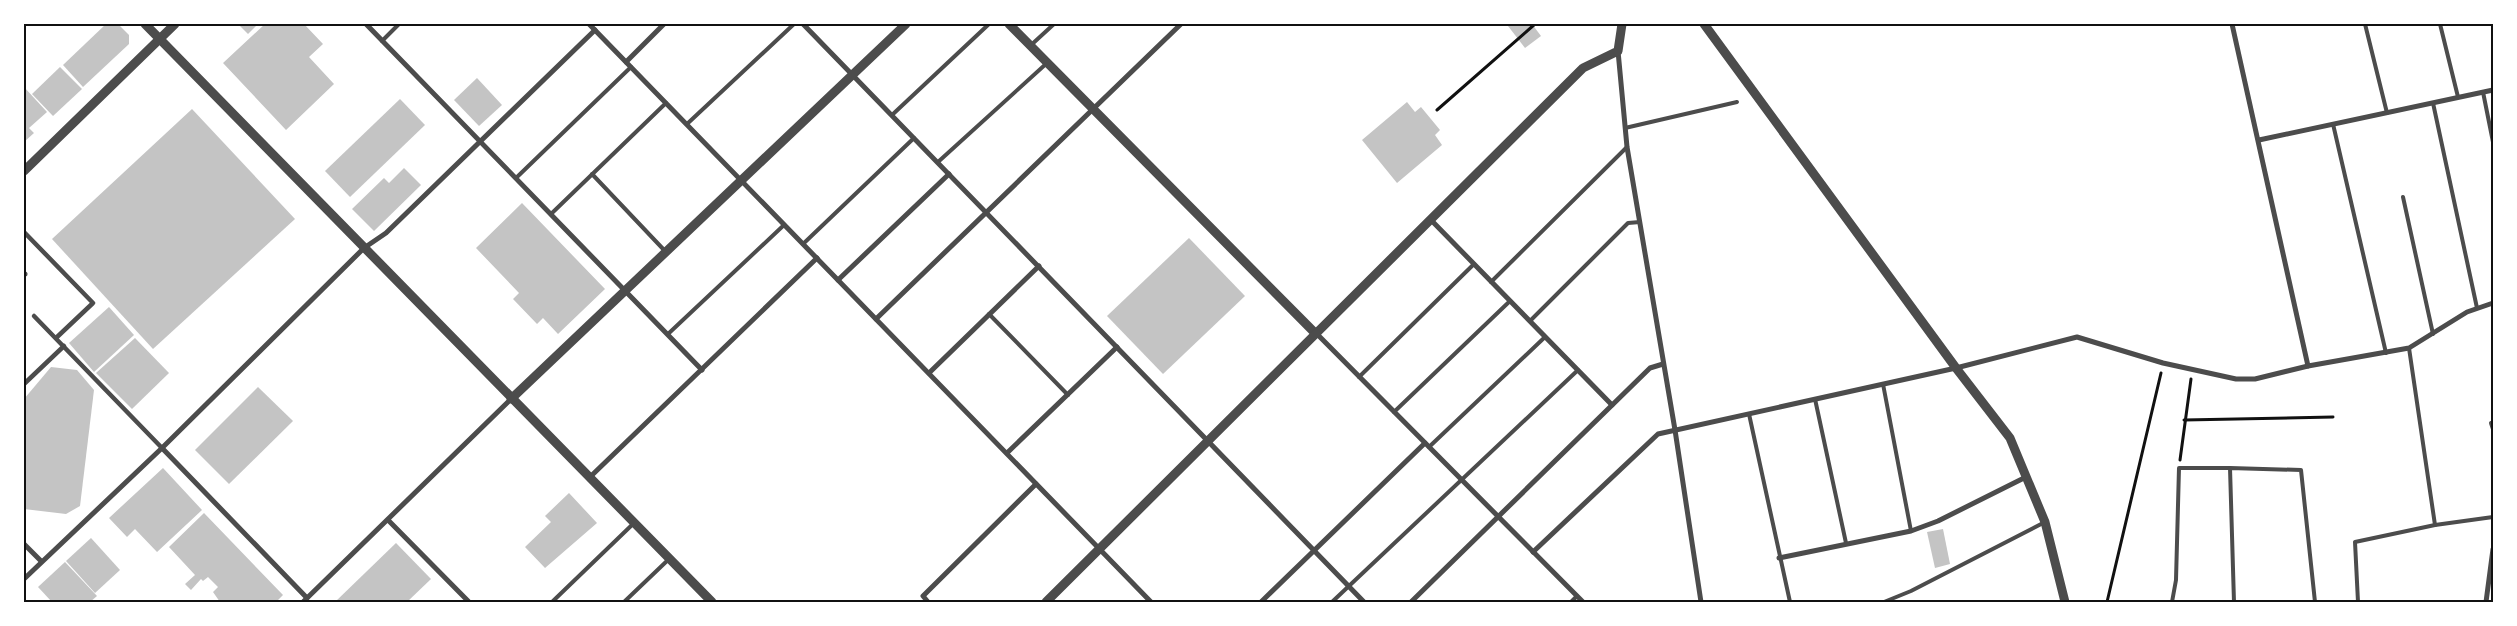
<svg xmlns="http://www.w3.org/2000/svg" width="2517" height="626" font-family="Roboto,sans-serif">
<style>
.building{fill:#c4c4c4}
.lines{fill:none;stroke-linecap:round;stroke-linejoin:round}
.path{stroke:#111;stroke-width:3}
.service{stroke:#4c4c4c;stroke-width:4}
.pedestrian{stroke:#4c4c4c;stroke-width:4.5}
.minor{stroke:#4c4c4c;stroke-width:5}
.tertiary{stroke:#4c4c4c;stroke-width:9}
.neatline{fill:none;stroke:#111;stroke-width:2}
</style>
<rect width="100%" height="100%" fill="#fff"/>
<g class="building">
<polygon points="106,24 118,24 129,35 129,44 83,87 63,65"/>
<polygon points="238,24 258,24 248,34"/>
<polygon points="265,24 304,24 323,44 309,57 334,84 286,130 223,63"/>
<polygon points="1511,24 1532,24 1541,36 1525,48 1508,26"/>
<polygon points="60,67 82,89 53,116 32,94"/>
<polygon points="477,78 502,105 479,126 454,100"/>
<polygon points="24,87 47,112 29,128 34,133 24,142"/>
<polygon points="400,99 425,125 350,197 325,171"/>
<polygon points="1407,102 1415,112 1421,107 1440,130 1435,135 1442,145 1397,183 1362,140"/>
<polygon points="192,109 295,219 153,349 52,239"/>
<polygon points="404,168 421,185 374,231 352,209 384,178 389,183"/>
<polygon points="522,203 605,289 558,334 543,318 537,324 513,299 519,293 476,248"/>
<polygon points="1189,238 1245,296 1163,374 1107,316"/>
<polygon points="109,307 134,335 94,372 69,343"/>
<polygon points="135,338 169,373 132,409 96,373"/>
<polygon points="51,367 77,370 94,390 80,506 66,514 24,509 24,399"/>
<polygon points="258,387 293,421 229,484 195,450"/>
<polygon points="163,468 202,510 157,552 135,529 127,537 109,518"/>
<polygon points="569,493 597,523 545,568 525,547 551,522 545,516"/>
<polygon points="204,513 283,595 276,602 220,602 213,592 218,587 208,577 203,581 201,579 191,590 185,584 195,575 169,547"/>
<polygon points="1943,529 1950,564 1935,568 1927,532"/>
<polygon points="91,538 120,570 95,593 66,561"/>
<polygon points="396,543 431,579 407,602 335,602"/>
<polygon points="65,562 97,596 90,602 52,602 38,587"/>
</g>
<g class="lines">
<g class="path">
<polyline points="1437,110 1535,24"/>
<polyline points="2184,420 2333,417"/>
<polyline points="2180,460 2191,379"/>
<polyline points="2107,602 2161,373"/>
</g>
<g class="service">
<polyline points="2365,24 2387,113"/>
<polyline points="2440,24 2458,97"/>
<polyline points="382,41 399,24"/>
<polyline points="1030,46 1054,24"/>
<polyline points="2483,92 2493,142"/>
<polyline points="2433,103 2477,308"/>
<polyline points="892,115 989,24"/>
<polyline points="687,124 794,24"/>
<polyline points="2333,124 2386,353"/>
<polyline points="1625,128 1737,102"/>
<polyline points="938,162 1047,63"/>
<polyline points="592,174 665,251"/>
<polyline points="516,178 631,67"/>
<polyline points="2403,197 2433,334"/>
<polyline points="551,214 666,103"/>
<polyline points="803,244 914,138"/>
<polyline points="1491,282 1627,147"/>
<polyline points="989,314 1068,395"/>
<polyline points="1530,321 1628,223 1640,222"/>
<polyline points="668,334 784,225"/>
<polyline points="2409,348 2435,525"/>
<polyline points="1359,377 1474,264"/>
<polyline points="1883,384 1911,531"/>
<polyline points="1815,399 1846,543"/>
<polyline points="1394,412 1510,301"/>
<polyline points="1749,414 1790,602"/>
<polyline points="2491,423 2493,429"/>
<polyline points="1429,447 1545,337"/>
<polyline points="552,602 634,523"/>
<polyline points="624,602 669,559"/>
<polyline points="1332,602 1578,370"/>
<polyline points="1571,602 1577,596"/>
<polyline points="1884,602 1911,591 2045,522"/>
<polyline points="2172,602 2176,580 2179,468 2230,468"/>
<polyline points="2234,602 2230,468 2301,470 2315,602"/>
<polyline points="2358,602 2355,542 2435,525 2493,517"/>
</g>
<g class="pedestrian">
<polyline points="24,232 93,303 56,338"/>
<polyline points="34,316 162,448"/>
<polyline points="24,384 64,346"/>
</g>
<g class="minor">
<polyline points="366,24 702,370"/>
<polyline points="589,24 1151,602"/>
<polyline points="803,24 1364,602"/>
<polyline points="2232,24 2308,366"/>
<polyline points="1618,51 1627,147 1675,430 1701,602"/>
<polyline points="626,62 664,24"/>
<polyline points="2259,140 2493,90"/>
<polyline points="1431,220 1612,405"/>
<polyline points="24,274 25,274"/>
<polyline points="838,280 949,174"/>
<polyline points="876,319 1181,24"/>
<polyline points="1316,333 1583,602"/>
<polyline points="929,373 1039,266"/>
<polyline points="162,448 307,598"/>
<polyline points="1007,453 1117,347"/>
<polyline points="589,478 817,258"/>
<polyline points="388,520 469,602"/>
<polyline points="24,544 41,561"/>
<polyline points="1533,552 1658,434 1956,368 2077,337 2163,363 2236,379 2255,379 2308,366 2409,348 2467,312 2493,303"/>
<polyline points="1779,558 1911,531 1938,521 2026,477"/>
<polyline points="24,579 162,448 364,248 386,233 595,30"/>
<polyline points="303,602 511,399"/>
<polyline points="928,602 923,596 1036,484"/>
<polyline points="1261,602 1425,443"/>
<polyline points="1411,602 1650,368 1663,364"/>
<polyline points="2486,602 2493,549"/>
</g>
<g class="tertiary">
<polyline points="145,24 712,602"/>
<polyline points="1009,24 1315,333"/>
<polyline points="1704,24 1956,368 2010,438 2045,522 2065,602"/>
<polyline points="24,171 175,24"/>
<polyline points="511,399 906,24"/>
<polyline points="1046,602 1583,68 1618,51 1622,24"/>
</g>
</g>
<rect width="2517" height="626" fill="none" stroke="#ffffff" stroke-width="50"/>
<rect x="25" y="25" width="2467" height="576" class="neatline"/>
</svg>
